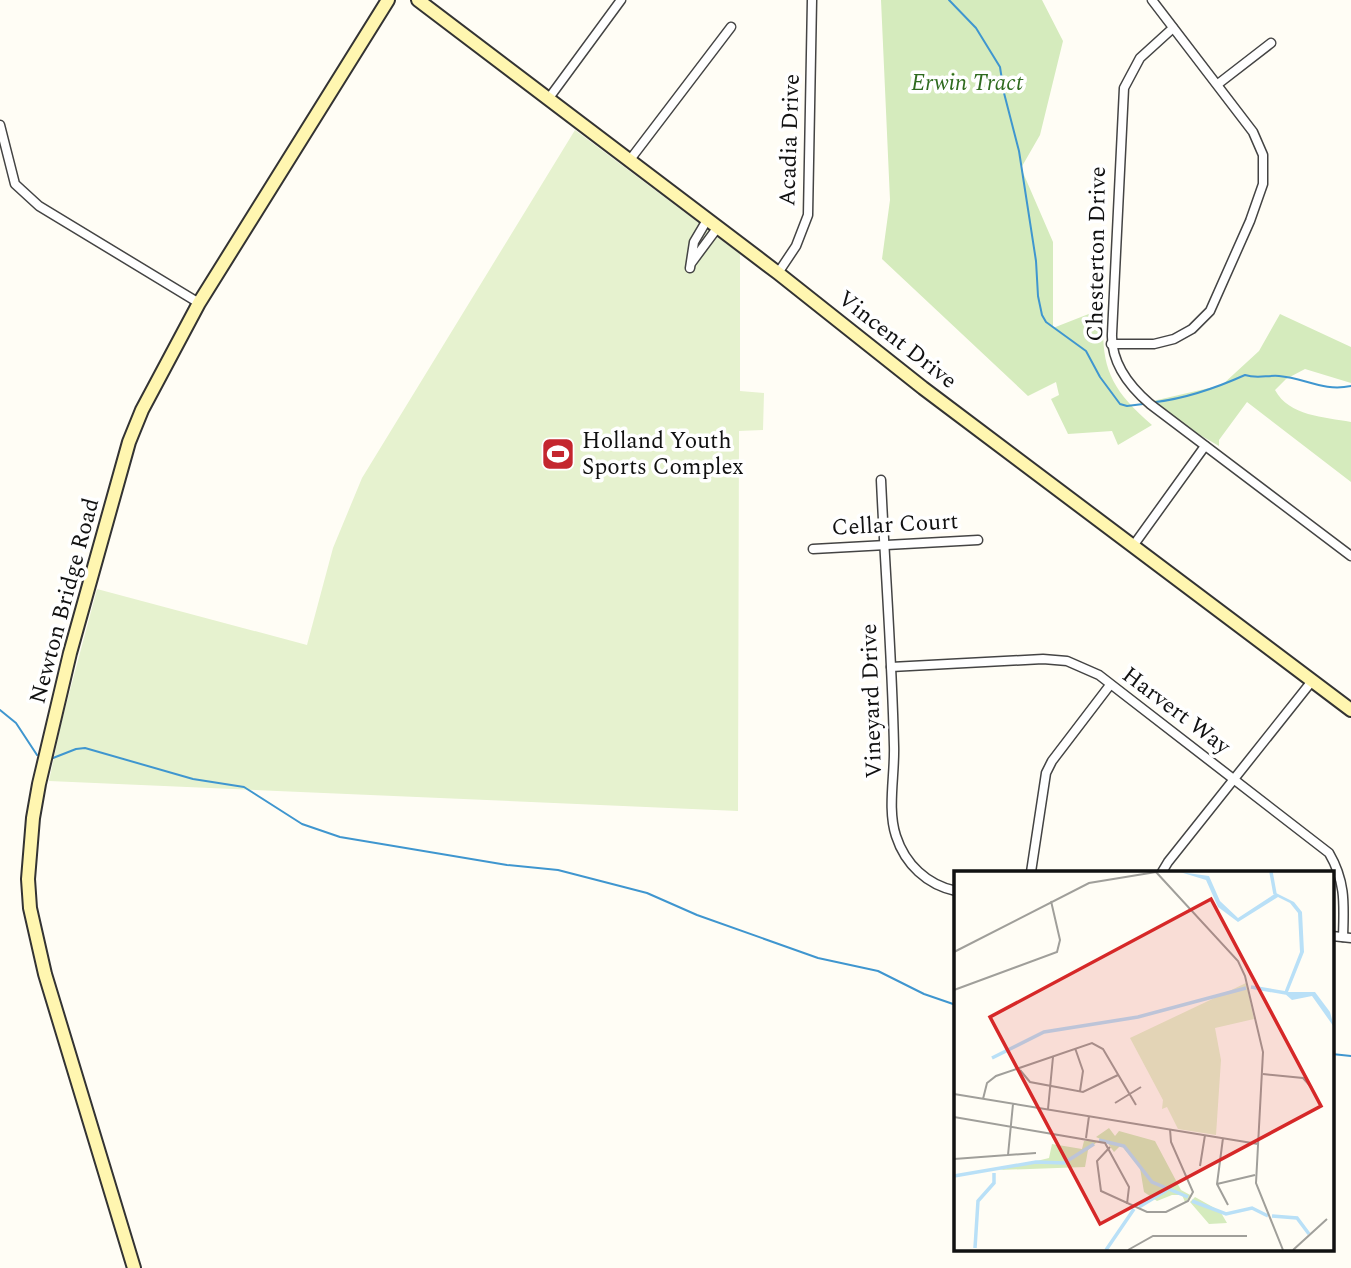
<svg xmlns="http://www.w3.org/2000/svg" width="1351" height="1268" font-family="Spectral,serif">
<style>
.grass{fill:#d5ebbd}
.pitch{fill:#e6f2cf}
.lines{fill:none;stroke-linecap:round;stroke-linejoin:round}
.stream{stroke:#3f96cf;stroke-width:2}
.street-casing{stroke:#444;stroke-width:11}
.secondary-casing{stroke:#333;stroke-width:16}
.street{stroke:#fff;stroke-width:8}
.secondary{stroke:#fff6b0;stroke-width:12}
.labels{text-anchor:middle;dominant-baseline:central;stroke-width:7;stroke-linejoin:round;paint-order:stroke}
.park-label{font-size:23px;font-style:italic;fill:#2f6b1f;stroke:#fff}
.street-label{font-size:23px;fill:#111;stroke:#fff}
.poi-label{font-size:23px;fill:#111;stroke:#fff;text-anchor:start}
.inset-river{fill:none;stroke:#b9e0f7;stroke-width:3.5}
.inset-road{fill:none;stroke:#a09f9a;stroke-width:2}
.view{fill:#d62828;fill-opacity:0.15;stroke:#d62828;stroke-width:3.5}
.inset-edge{fill:none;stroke:#111;stroke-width:3.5}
</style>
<rect width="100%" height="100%" fill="#fffdf5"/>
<g class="grass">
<path d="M 881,0 L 1042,0 L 1063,41 L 1040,135 L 1021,168 L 1053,242 L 1053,328 L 1104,308 C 1100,365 1108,387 1152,425 L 1118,445 L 1112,431 L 1068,434 L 1051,399 L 1059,395 L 1056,382 L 1028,396 L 882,259 L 890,200 Z"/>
<path d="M 1280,314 L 1351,347 L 1351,383 L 1305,369 L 1286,379 L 1275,390 C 1289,416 1324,417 1351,422 L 1351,482 L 1247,402 L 1219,440 L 1219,446 L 1200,435 L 1153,401 L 1222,385 L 1259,351 Z"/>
</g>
<polygon class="pitch" points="575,130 740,254 740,391 764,393 763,430 739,431 738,811 49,781 61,724 97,589 307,645 333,548 362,478"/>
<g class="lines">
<g class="stream">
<polyline points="949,0 976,28 1000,67 1004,93 1019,151 1036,261 1038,296 1042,315 1046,322 1086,351 1100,377 1120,404 1127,406 1143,404"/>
<path d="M 1156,402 C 1188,398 1216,388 1245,375 C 1257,379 1267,375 1279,376 C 1305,378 1323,392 1351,386"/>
<polyline points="0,710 16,723 37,755"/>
<polyline points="53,758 76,749 85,748 193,779 244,787 302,824 340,837 507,865 558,870 647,893 697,915 818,958 878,971 924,994 956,1005"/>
<polyline points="1332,1054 1351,1056"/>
</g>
<defs>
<g id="street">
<path d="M 1173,28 L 1140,58 L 1124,88 L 1112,334 C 1111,363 1129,386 1150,404 L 1351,556"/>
<polyline points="1218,84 1271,43"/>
<polyline points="549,98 621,0"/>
<polyline points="0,125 15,184 39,206 199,303"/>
<polyline points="629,161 731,27"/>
<polyline points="692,262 718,227"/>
<polyline points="690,268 694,242 707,220"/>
<polyline points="778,273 796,246 808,215 812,0"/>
<polyline points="1111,344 1154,344 1174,339 1192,329 1210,311 1250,221 1263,184 1263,155 1253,132 1152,0"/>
<path d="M 881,480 C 885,569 892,657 894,746 C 895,775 887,809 896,836 C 905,864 927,885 956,891"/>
<polyline points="1133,546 1205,446"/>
<polyline points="813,549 978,540"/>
<path d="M 891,667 L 1043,659 L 1067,661 L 1099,675 L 1329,853 C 1346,882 1344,905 1343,937"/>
<polyline points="1031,872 1046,773 1052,761 1110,685"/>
<polyline points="1162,872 1168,862 1312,681"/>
<polyline points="1332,936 1351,938"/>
</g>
<g id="secondary">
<polyline points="418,0 778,273 923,388 1351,710"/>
<polyline points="134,1268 45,974 30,908 28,879 33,818 39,784 70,653 129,442 142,410 199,303 388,0"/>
</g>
</defs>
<use href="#street" class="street-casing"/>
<use href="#secondary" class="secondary-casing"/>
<use href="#street" class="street"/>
<use href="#secondary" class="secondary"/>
</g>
<defs>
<symbol id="stadium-square" viewBox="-11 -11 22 22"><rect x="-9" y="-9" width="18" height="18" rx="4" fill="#c4262e" stroke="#fff"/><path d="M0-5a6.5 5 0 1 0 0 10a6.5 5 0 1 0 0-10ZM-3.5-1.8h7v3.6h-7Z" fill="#fff"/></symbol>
</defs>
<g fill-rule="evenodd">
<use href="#stadium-square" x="539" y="435" width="38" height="38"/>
</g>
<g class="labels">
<g class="park-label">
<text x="967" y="83">Erwin Tract</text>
</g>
<g class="street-label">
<text transform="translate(790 140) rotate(-88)">Acadia Drive</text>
<text transform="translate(1097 254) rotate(-89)">Chesterton Drive</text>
<text transform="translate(897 340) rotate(38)">Vincent Drive</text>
<text transform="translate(895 525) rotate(-3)">Cellar Court</text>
<text transform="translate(65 601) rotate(-75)">Newton Bridge Road</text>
<text transform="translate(872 701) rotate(-92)">Vineyard Drive</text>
<text transform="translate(1176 711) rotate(37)">Harvert Way</text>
</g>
<g class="poi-label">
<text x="582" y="441">Holland Youth<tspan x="582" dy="26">Sports Complex</tspan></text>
</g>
</g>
<g transform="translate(954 871)">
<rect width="380" height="380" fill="#fffdf5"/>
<path d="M 155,257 L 161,265 L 165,260 L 201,270 L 227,319 L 238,325 L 231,331 L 228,324 L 218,324 L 203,330 L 190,321 L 186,297 L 167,274 L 160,281 L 153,271 L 142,266 ZM 130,270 L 144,270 L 134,279 L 131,296 L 45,299 L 95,287 L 98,273 L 128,278 ZM 241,326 L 266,340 L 273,352 L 255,353 L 236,331 Z" fill="#d5ebbd"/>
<path d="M 292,112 L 300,148 L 261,157 L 267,189 L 262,264 L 224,258 L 213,236 L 208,238 L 209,229 L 176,167 Z" fill="#e6f2cf"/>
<path d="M 226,1 L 255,5 L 266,30 L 284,47 L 322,22 L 340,31 L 348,41 L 350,81 L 334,121 L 361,121 L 376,141 L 380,156 L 358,125 L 338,129 L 330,122 L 346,81 L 344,42 L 336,32 L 324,26 L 284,51 L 264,36 L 252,9 Z" fill="#b9e0f7"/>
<path class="inset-river" d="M 317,1 L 321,23M 297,116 L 332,122M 38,187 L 90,161 L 184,146 L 292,117M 145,269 L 170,275 L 198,311 L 234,326M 0,305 L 82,291 L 110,292 L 140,273M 238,330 L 272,343 L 298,337 L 314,345M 185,336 L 213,319M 318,345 L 343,347 L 355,363M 21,377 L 24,330 L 40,312 L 40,302M 152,379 L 180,338"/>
<path class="inset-road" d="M 202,1 L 284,90 L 291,105 L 309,181 L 302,312 L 329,379M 0,81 L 135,12 L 202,1M 0,119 L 103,81 L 106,69 L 97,30M 121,177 L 129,200 L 126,220M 66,199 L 76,211 L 129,221 L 164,204M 309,203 L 349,207 L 358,217M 0,223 L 304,273M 29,228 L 33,212 L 42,205 L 138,172 L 149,178 L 182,234M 161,232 L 187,216M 94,238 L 99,186M 0,246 L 151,272 L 175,316 L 173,333M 132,267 L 135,245M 269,267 L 263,313 L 274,334M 156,276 L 143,290 L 147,320 L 193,341 L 212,341 L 234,330 L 239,321 L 217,271 L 216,258M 54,284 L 59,233M 0,288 L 82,282M 246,295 L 251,264M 263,313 L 301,304M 174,379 L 199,365 L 293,365M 339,379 L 373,348"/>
<path class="view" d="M 257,28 L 367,235 L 146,353 L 36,146 Z"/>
<rect width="380" height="380" class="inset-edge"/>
</g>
</svg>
